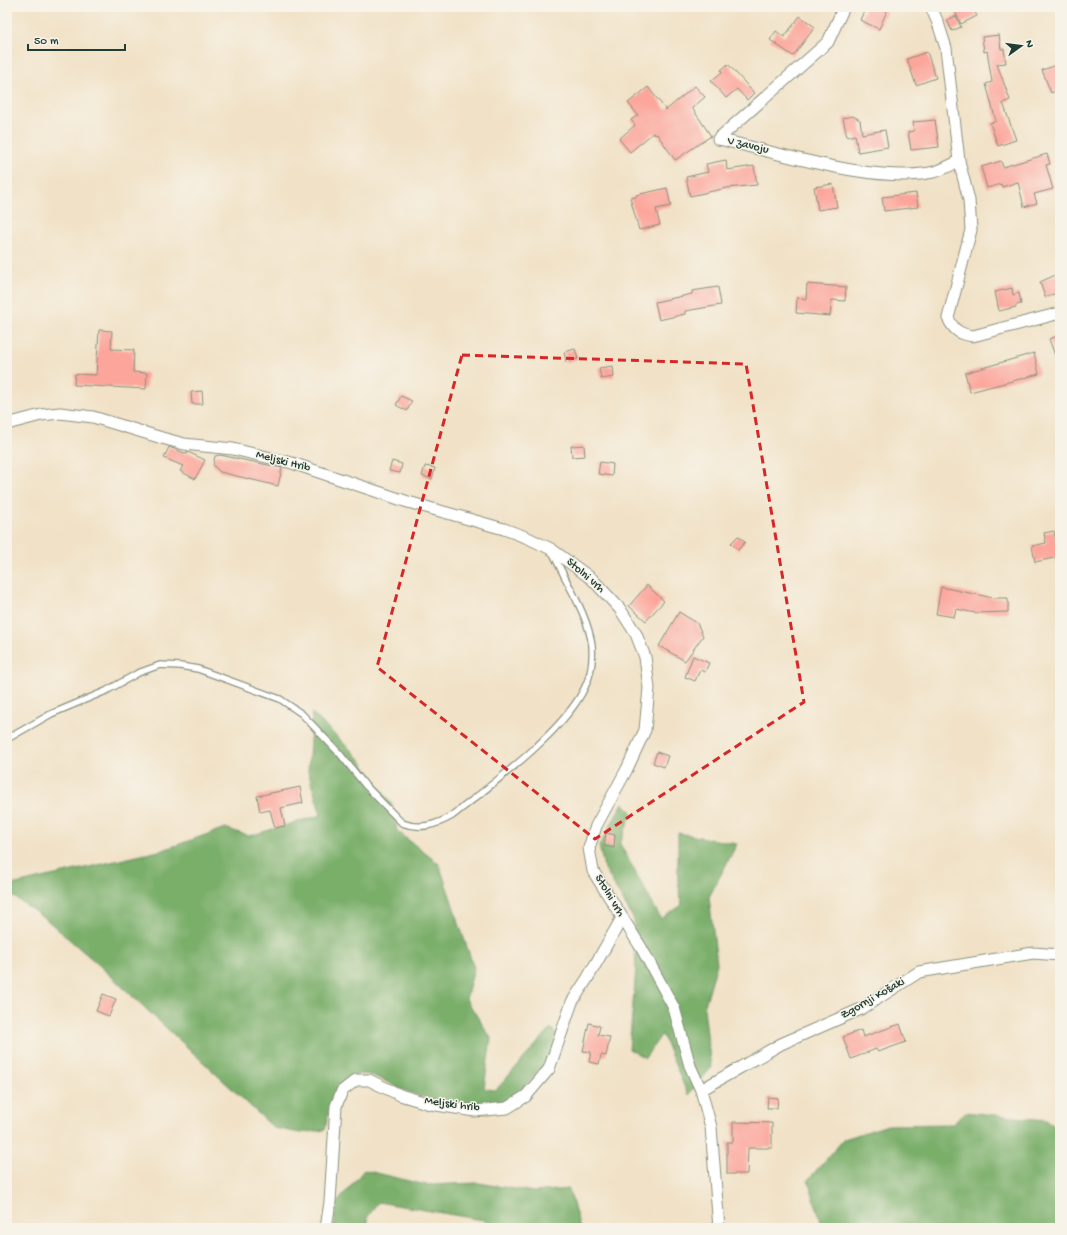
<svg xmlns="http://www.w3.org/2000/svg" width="1067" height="1235" font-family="'Gochi Hand',sans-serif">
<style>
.forest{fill:#7aaf6b;stroke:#4c7650}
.building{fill:#fca69b}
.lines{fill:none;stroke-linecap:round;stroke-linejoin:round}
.lane-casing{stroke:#88907e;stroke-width:8}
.street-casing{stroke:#88907e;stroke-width:13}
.lane{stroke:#fff;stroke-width:5.5}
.street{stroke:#fff;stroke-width:11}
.marked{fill:none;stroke:#d62828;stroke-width:3;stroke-dasharray:8 5;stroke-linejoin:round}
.labels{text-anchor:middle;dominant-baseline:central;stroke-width:3;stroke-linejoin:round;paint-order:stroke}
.street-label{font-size:12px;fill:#1f3d34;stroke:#f7f3e8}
</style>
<rect width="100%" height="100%" fill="#f7f3e8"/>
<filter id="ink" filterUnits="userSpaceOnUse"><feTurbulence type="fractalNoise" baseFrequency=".025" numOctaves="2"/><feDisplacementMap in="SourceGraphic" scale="8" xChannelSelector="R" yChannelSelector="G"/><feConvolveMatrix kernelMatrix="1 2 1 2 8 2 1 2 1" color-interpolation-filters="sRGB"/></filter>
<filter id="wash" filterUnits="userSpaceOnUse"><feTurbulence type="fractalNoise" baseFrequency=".012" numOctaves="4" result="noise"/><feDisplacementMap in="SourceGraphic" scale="16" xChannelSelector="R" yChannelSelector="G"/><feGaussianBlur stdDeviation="0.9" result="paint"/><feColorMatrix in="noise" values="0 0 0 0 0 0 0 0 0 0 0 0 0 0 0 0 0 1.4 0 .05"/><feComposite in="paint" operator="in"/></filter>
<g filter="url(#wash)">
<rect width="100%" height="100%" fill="#f1e2c7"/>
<g class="forest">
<path d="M 312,713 L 360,759 L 392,805 L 397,831 L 439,864 L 474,968 L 466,999 L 491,1038 L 484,1089 L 496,1090 L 551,1028 L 557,1034 C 553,1043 552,1058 546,1066 C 543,1070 509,1101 505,1102 C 472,1111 433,1102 401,1089 C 387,1083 369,1069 353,1076 C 332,1085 329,1111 325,1130 L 300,1133 L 274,1128 L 100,966 L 47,920 L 7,892 L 7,886 L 163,850 L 225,828 L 249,836 L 321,815 L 308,772 Z"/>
<polygon points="623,803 632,812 620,844 661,919 682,905 678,881 678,833 737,844 709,897 717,964 704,1008 711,1068 688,1095 662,1034 645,1058 629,1049 636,970 634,920 604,867 599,846"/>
<polygon points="965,1112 1046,1120 1060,1130 1060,1228 823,1228 808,1180 844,1139 888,1125 953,1124"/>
<polygon points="364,1170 426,1185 479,1183 533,1192 569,1189 580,1228 497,1228 483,1220 378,1202 367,1218 368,1228 335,1228 335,1205"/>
</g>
<g id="blocks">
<g class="building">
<polygon points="866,7 880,7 887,11 879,29 860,20"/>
<polygon points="953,7 972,7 977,16 961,24"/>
<polygon points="800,16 815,27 793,56 770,40 776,31 784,37"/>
<polygon points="956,16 961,27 952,31 947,20"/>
<polygon points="999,35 1001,49 1004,49 1006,63 997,64 1010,100 1003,103 1016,140 998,146 990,123 996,121 986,84 992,82 987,51 984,52 982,37"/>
<polygon points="927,52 936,78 916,85 907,59"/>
<polygon points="728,64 754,93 747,100 737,89 726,98 711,81 722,72 721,70"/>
<polygon points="1060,64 1060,89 1051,93 1042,70"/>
<polygon points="695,86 705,97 692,108 711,136 675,160 657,134 655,135 653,133 630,152 619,139 635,125 631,120 638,115 628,103 648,87 666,110"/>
<polygon points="853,116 860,120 862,134 885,130 888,147 858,152 855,135 847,137 843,118"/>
<polygon points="935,120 939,147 911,150 908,132 914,131 913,122"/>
<polygon points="1047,154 1050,164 1046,165 1053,189 1034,194 1037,203 1024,207 1018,182 1002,187 1001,184 987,188 981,167 1001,161 1003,167"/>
<polygon points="726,160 727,170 754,166 757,185 727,188 690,196 686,177 708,172 706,164"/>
<polygon points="833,184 837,207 818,210 814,187"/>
<polygon points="667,188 671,206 656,209 660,225 639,230 630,198 636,197 636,195"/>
<polygon points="916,193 918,207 884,211 882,197"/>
<polygon points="1060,273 1060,292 1045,297 1040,282"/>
<polygon points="807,284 846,287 845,301 832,300 830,316 796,313 797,298 806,299"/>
<polygon points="718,287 721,305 685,311 685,314 659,320 655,302 692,294 692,291"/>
<polygon points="1012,288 1013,295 1019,293 1021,304 1016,305 1016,307 999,311 995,292"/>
<polygon points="99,330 112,331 111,349 134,350 133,372 147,373 146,389 74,385 75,374 96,375"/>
<polygon points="1060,335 1060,366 1059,366 1049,339"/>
<polygon points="575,349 578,359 566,362 564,352"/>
<polygon points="1034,353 1039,374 970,392 965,373"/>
<polygon points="613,366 614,377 601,379 599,368"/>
<polygon points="202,391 203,404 192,404 191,392"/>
<polygon points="401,396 412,401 407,411 396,405"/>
<polygon points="584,445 585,456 572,457 571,446"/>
<polygon points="169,447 187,454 188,452 205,460 195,479 180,471 183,466 164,458"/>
<polygon points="220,455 282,468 278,486 220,472 213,465 215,456"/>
<polygon points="392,461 402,464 400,473 389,471"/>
<polygon points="600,462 613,464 612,476 598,474"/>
<polygon points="425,466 435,468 432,479 422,476"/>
<polygon points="1054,531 1059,557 1035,562 1032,546 1046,543 1044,533"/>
<polygon points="738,536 745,542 738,550 731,543"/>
<polygon points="647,585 664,601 646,621 629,606"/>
<polygon points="941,587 994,598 1008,598 1008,612 975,613 956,609 954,617 936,614"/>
<polygon points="679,612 697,623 703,636 685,661 659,646"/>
<polygon points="693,656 709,663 705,672 700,670 695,681 685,677"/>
<polygon points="657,752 668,756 664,767 653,763"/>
<polygon points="300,787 303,803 281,808 285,826 275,828 270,810 260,812 257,796"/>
<polygon points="606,833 615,835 614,848 604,846"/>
<polygon points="103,994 116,999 109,1016 96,1011"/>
<polygon points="589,1023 600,1026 598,1035 610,1037 606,1056 601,1055 599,1064 589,1062 591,1052 583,1051"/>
<polygon points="900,1024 906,1042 878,1052 876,1049 851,1059 843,1037 861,1030 863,1037"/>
<polygon points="768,1097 778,1098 777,1108 767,1108"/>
<polygon points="733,1122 772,1123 772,1148 748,1148 747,1174 727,1174 727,1142 733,1142"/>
</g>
</g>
</g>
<g filter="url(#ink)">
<use href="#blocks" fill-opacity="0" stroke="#88907e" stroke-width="1"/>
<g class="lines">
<defs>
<path id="lane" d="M 7,739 L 51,714 L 106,691 L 138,673 L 160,665 L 180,666 L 198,669 L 280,699 L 302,714 L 340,754 L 365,785 L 402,823 C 420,830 436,825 452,816 C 491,785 565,731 585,687 C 591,675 593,659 592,645 C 587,612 566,583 553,553"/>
<g id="street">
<path d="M 844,7 L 828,42 L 718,139 C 776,152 877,185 934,172 C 942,170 951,165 959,161"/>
<path d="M 931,7 L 938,23 L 946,48 L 959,161 L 969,200 L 971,230 L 948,318 C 954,331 960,334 973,336 L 1060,313"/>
<polyline points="7,424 41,415 60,413 93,417 162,438 184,444 233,449 292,463 408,502 504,529 528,538 551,549 592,579 620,609 636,634 645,657 649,688 645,730 627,769 596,826 589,848 593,871 642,949 674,1008 690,1066 701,1090 711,1127 719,1228"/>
<polyline points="701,1090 781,1044 861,1009 919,972 1033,953 1060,955"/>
<polyline points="326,1228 330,1202 336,1106 342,1091 356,1080 369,1080 400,1095 430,1104 475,1111 507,1108 526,1096 549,1069 572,1002 587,979 622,918"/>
</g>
</defs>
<use href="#lane" class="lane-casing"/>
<use href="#street" class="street-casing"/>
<use href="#lane" class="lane"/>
<use href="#street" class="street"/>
</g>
</g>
<path class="marked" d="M 462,355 L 746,364 L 804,702 L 595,839 L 377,667 Z"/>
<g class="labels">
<g class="street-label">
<text transform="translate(748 146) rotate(13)">V zavoju</text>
<text transform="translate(283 462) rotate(15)">Meljski Hrib</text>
<text transform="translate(585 576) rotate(41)">Stolni vrh</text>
<text transform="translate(609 896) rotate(59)">Stolni vrh</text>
<text transform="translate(873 999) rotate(-30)">Zgornji Košaki</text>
<text transform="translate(452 1105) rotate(8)">Meljski hrib</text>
</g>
</g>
<rect width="1067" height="1235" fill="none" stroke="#f7f3e8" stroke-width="24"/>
<g transform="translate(1021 46) rotate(76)" stroke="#f7f3e8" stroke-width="3" paint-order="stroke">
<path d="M0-3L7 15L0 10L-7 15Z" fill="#1f3d34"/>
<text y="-6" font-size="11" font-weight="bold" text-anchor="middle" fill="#1f3d34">N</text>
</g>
<path d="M28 44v6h97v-6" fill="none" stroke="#1f3d34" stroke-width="2"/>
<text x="34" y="44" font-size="12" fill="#1f3d34" stroke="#f7f3e8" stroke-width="3" paint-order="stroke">50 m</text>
</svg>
